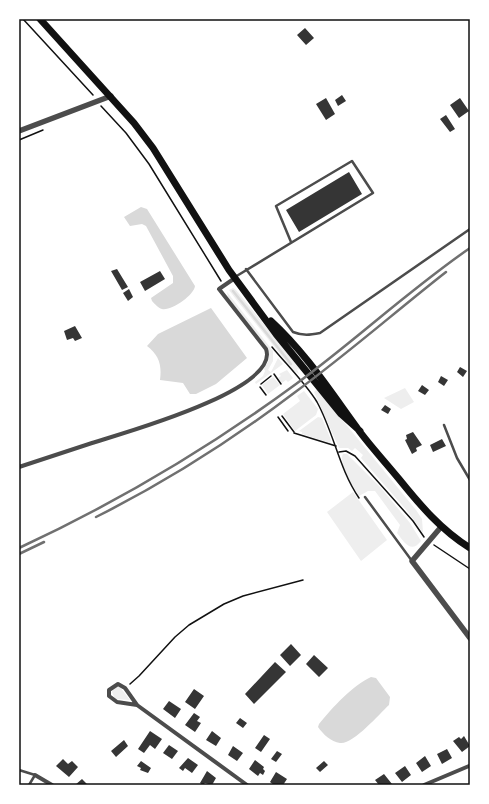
<svg xmlns="http://www.w3.org/2000/svg" width="489" height="804" viewBox="0 0 489 804" font-family="'Space Grotesk',sans-serif">
	<rect width="100%" height="100%" fill="#fff"/>
	<path fill="#eee" d="M233 288 236 290 302 371 297 369 299 374 293 370 235 298 229 290Z
		M227 292 273 351V361L268 370 271 372 278 358 283 364 256 384 255 382 263 376 265 371 264 369 269 360V352L228 297Z
		M287 370 293 378 288 382 286 380 282 383 278 378 281 376 279 374Z
		M273 377 280 385 268 394 262 385Z
		M405 388 414 402 401 409 384 398Z
		M317 389 416 510 422 519 423 533 408 512 361 458 363 455 355 448 352 451 348 448H339L314 392Z
		M304 391 318 409 316 415 295 431 283 414 300 401 297 396Z
		M318 417 322 418 331 440 330 443 302 434V432L299 431Z
		M343 454H347L381 488 410 523 421 541C411 554 404 542 397 533L400 525 375 491H368L359 496C354 488 338 463 343 454Z
		M353 492 387 540 361 561 327 512Z
		M119 686 130 700 115 699 112 692 113 689Z"/>
	<path fill="#d9d9d9" d="M141 207 147 209 195 286C194 295 172 311 162 309 158 308 155 304 152 301L151 298 173 283V276L146 226 142 224 130 226 124 217Z
		M211 308 247 358 216 384 196 394H190L183 383 160 380C162 365 159 355 147 346L158 334Z
		M371 677 376 678 390 697 389 705C379 714 353 745 340 743 331 742 323 734 318 727L319 724C332 708 353 685 371 677Z"/>
	<g fill="none" stroke-linecap="round" stroke-linejoin="round">
		<path stroke="#d9d9d9" stroke-width="2.5" d="M233 291 291 364"/>
	</g>
	<path fill="#353535" d="M305 28 314 38 306 45 297 35Z
		M342 95 346 101 338 106 335 100Z
		M326 98 335 114 326 120 316 104Z
		M460 98 469 111 459 118 450 105Z
		M446 115 455 129 450 132 440 119Z
		M349 172 362 194 299 232 286 210Z
		M117 269 128 287 122 290 111 271Z
		M160 271 165 279 145 291 140 282Z
		M129 289 133 297 128 301 123 293Z
		M75 326 82 338 75 341 73 338 67 340 64 331Z
		M460 367 467 371 463 377 457 372Z
		M441 376 448 380 444 386 438 382Z
		M422 385 429 390 425 395 418 391Z
		M385 405 391 409 388 414 381 410Z
		M413 432 422 445 416 448 417 451 412 454 405 440 407 439 406 435Z
		M442 439 446 446 433 452 430 445Z
		M291 644 301 655 290 666 280 655Z
		M314 655 328 668 319 677 306 664Z
		M275 662 286 672 254 704 245 694Z
		M194 689 204 696 195 709 185 702Z
		M169 701 181 709 175 718 163 709Z
		M194 713 200 717 197 721 201 723 195 732 185 725Z
		M240 718 247 723 243 728 236 723Z
		M150 731 162 739 155 749 150 745 144 753 138 749Z
		M212 731 221 738 216 746 206 740Z
		M264 735 270 739 261 752 255 748Z
		M464 736 470 746 462 752 453 741 459 737 461 739Z
		M124 740 128 746 116 757 111 751Z
		M169 745 178 751 172 759 163 753Z
		M233 746 243 753 237 761 228 755Z
		M447 749 452 758 442 764 437 754Z
		M277 751 282 754 276 762 271 759Z
		M425 756 431 766 422 772 416 763Z
		M188 758 198 765 192 773 185 768 183 771 179 768Z
		M63 759 68 764 72 761 78 767 69 777 56 766Z
		M255 760 264 767 263 769 265 771 263 775 260 773 258 776 249 769Z
		M141 761 151 768 148 773 140 770 141 768 137 766Z
		M324 761 328 765 320 772 316 768Z
		M405 766 411 775 402 782 395 773Z
		M207 771 216 778 212 785 205 783 203 785 200 783Z
		M276 772 287 779 283 785H274L270 782Z
		M384 774 392 784 390 785H379L375 780Z
		M82 779 88 785H75Z"/>
	<g fill="none" stroke-linecap="round" stroke-linejoin="round">
		<path stroke="#111" stroke-width="1.5" d="M23 19 93 95
			M101 106 126 133 149 164 221 281
			M19 140 43 130
			M272 347C286 364 306 384 317 402 334 433 339 469 359 498
			M274 374 281 384
			M261 384 271 376
			M260 387 266 395
			M282 416 294 432
			M278 417 288 431
			M294 433 336 446
			M339 452 346 451 355 456 413 521 424 537
			M434 545 470 569
			M130 684 139 676 175 637 189 625 224 604 243 596 303 580"/>
		<path stroke="#4c4c4c" stroke-width="2.5" d="M246 269 293 332C303 336 310 335 320 333L470 229
			M235 277 373 193 352 161 276 206 291 242
			M444 425 457 458 470 480
			M365 497 412 561
			M19 770 35 775 29 785"/>
		<path stroke="#4c4c4c" stroke-width="4" d="M19 467C43 459 67 451 92 443 120 434 281 390 266 349L219 289 235 278
			M137 705 117 702 109 696V690L118 684 125 688 137 705 247 785
			M35 775 52 785
			M424 785 469 766"/>
		<path stroke="#4c4c4c" stroke-width="5.5" d="M19 131 111 96
			M441 527 412 561 470 638"/>
		<path stroke="#111" stroke-width="7" d="M40 19 134 123 153 148 229 270 276 334 341 414 360 431
			M271 321C306 353 332 394 360 432 372 448 386 463 399 479 420 505 441 530 470 548"/>
		<path stroke="#707070" stroke-width="2.5" d="M96 517C166 482 232 440 294 393 346 355 395 312 446 272
			M19 548C118 502 209 448 296 384 356 340 409 290 470 248
			M19 554 44 542"/>
	</g>
	<rect width="489" height="804" fill="none" stroke="#ffffff" stroke-width="40"/>
	<rect x="20" y="20" width="449" height="764" fill="none" stroke="#111" stroke-width="1.5"/>
</svg>
